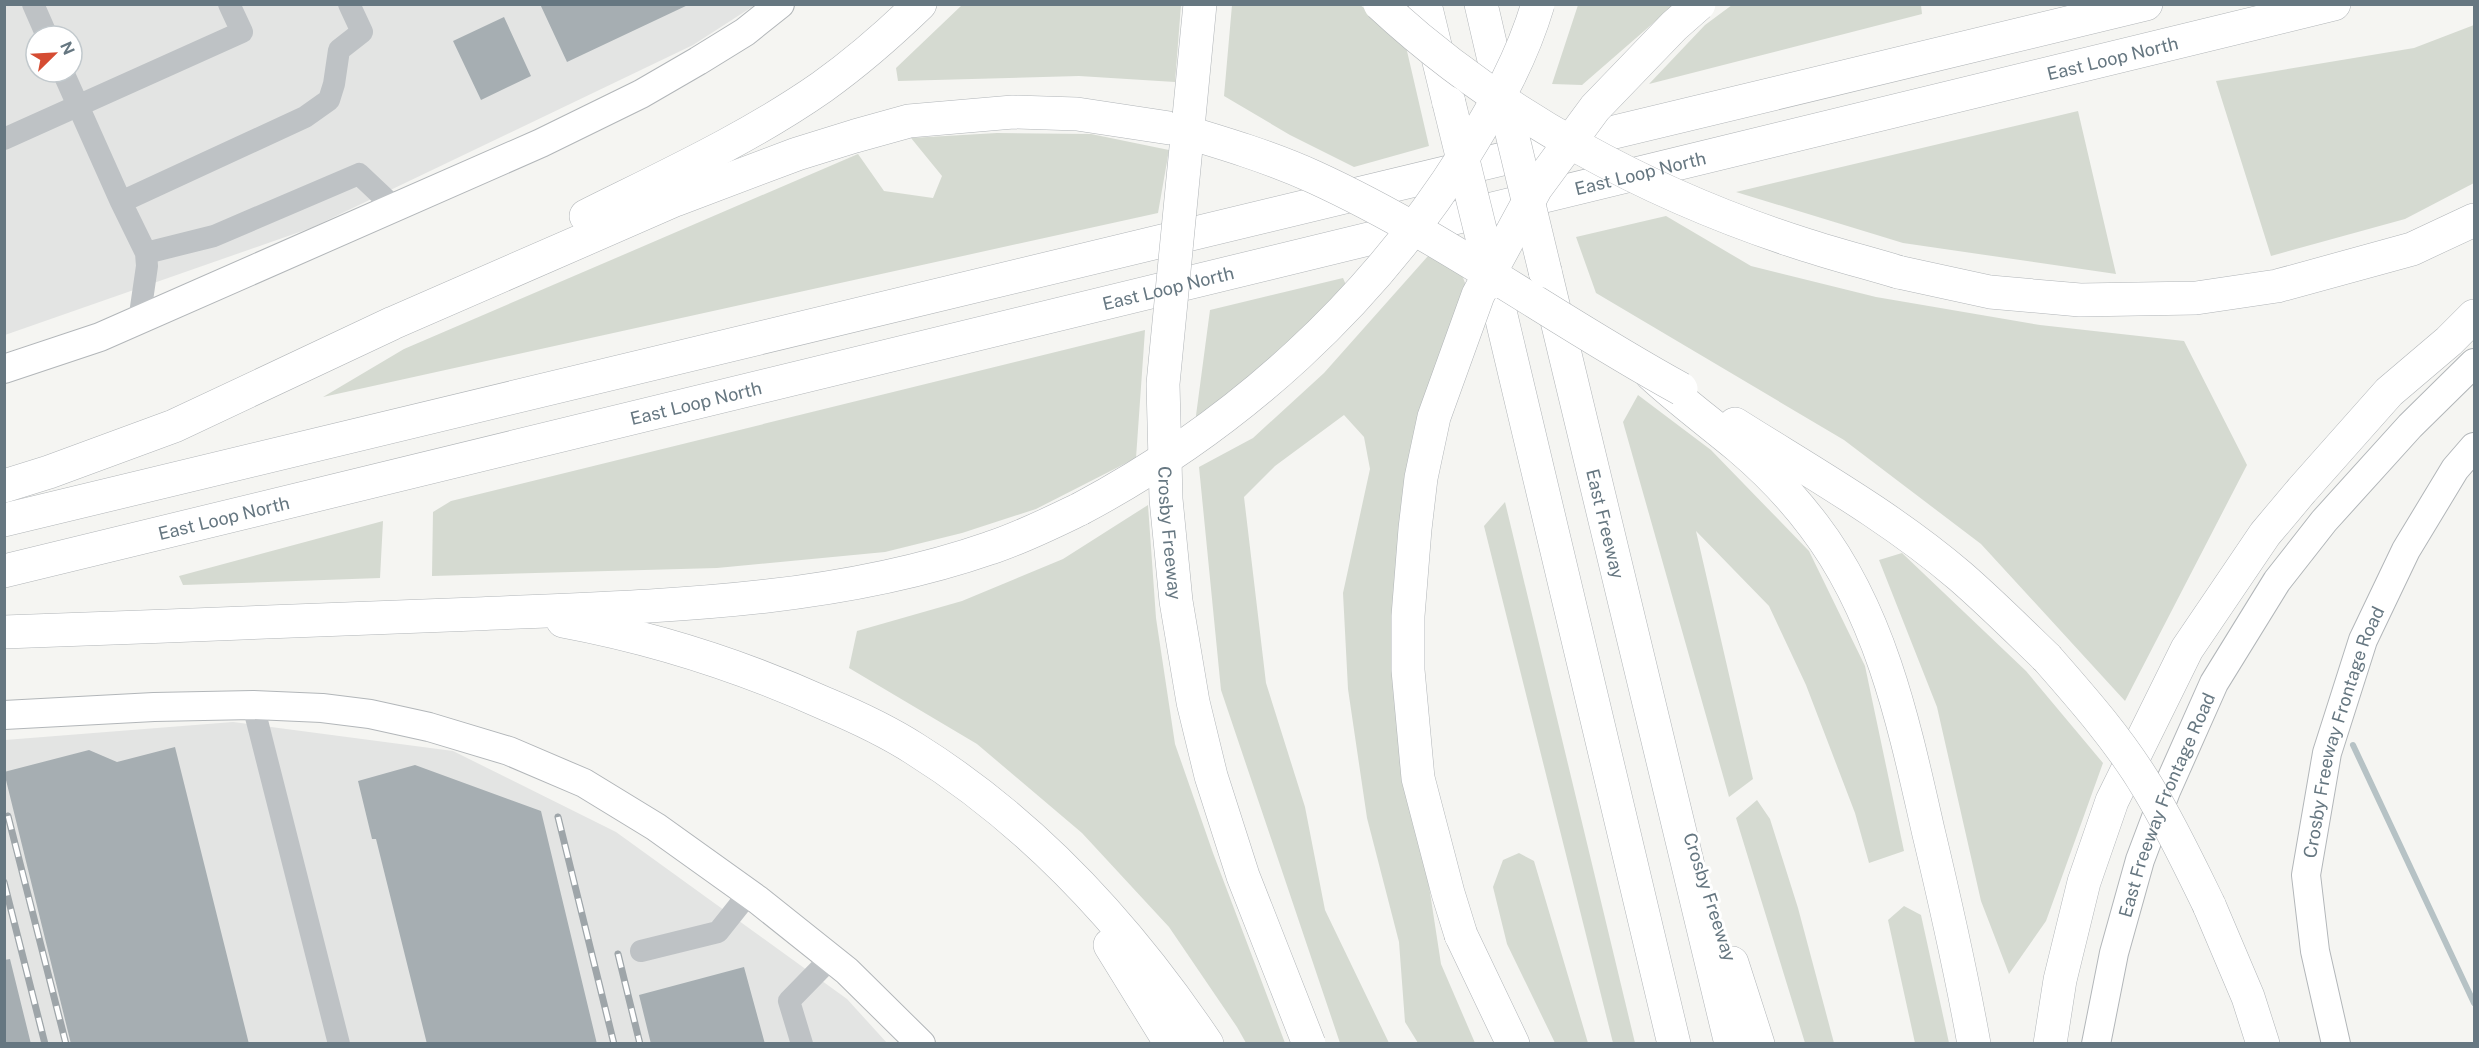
<svg xmlns="http://www.w3.org/2000/svg" width="2479" height="1048" viewBox="0 0 2479 1048" font-family="'Public Sans',sans-serif">
	<rect width="100%" height="100%" fill="#f5f5f2"/>
	<path fill="#e3e4e3" fill-rule="evenodd" d="M4 5H755L693 45 311 228 5 335ZM36 36H72V72H36Z
		M233 722 453 751 616 832 847 999 887 1043 5 1044V740Z"/>
	<path fill="#d5dad1" d="M962 5H1181L1175 82 1079 76 898 81 896 68Z
		M1232 5H1360L1404 38 1429 146 1354 167 1290 135 1224 96Z
		M1578 5H1674L1582 85 1552 84Z
		M1732 5H1921L1922 14 1649 84 1705 25Z
		M2474 25V183L2405 219 2271 256 2216 81 2414 48Z
		M2078 111 2116 274 1903 243 1736 192Z
		M997 133 1091 134 1169 150 1158 213 323 397 404 349 858 154 884 191 933 198 942 176 911 138Z
		M1666 216 1751 266 1876 297 2040 325 2184 341 2247 465 2125 701 1981 544 1844 440 1596 293 1576 237Z
		M1428 256 1462 275 1468 291 1400 566 1395 706 1427 873 1441 964 1475 1043H1418L1405 1022 1399 942 1367 818 1348 689 1343 593 1370 469 1364 437 1344 415 1275 466 1244 497 1266 683 1305 807 1325 910 1389 1043H1340L1221 690 1199 467 1253 438 1324 373Z
		M1343 278 1346 285 1257 379 1195 423 1210 310Z
		M1145 330 1136 458 1036 509 962 533 885 552 717 568 432 576 433 512 451 501Z
		M1638 395 1711 450 1809 551 1865 666 1904 851 1869 863 1855 813 1806 685 1769 606 1696 531 1753 779 1729 797 1623 422Z
		M1505 502 1635 1043H1613L1484 526Z
		M1148 505 1156 618 1175 744 1213 853 1285 1043H1246L1237 1027 1169 927 1082 833 977 744 849 668 857 631 962 601 1063 559Z
		M383 521 380 578 183 585 179 576Z
		M1902 553 2026 671 2103 763 2046 921 2009 974 1981 901 1937 707 1879 560Z
		M1757 800 1770 819 1798 908 1834 1043H1805L1736 818Z
		M1519 853 1534 861 1588 1043H1555L1507 944 1493 887 1503 860Z
		M1904 906 1921 915 1949 1043H1915L1888 920Z"/>
	<g fill="none" stroke-linecap="round" stroke-linejoin="round">
		<path stroke="#b6c2c5" stroke-width="6" d="M2353 745 2474 1003"/>
	</g>
	<path fill="#a6aeb2" d="M540 4H690L567 62Z
		M504 17 531 76 481 100 453 41Z
		M175 747 249 1044H71L4 772 89 750 117 762Z
		M415 765 541 811 597 1044H427L376 839H372L358 781Z
		M10 959 31 1044H4V960Z
		M744 967 765 1044H651L639 995Z"/>
	<g fill="none" stroke-linecap="round" stroke-linejoin="round">
		<defs>
			<g id="major">
				<path d="M4 369 100 337 541 143 641 94 698 61 745 32 780 4"/>
				<path d="M4 715 154 707 253 705 322 708 370 714 429 727 509 751 584 783 656 827 758 900 847 971 921 1044"/>
				<path id="s1" d="M2096 1044 2114 953 2140 860 2166 791 2214 683 2277 581 2324 521 2410 426 2474 363"/>
				<path id="s2" d="M2336 1044 2315 951 2306 875 2327 753 2363 640 2406 550 2455 469 2474 447"/>
			</g>
			<g id="highway">
				<path d="M1425 4 1449 103"/>
				<path d="M1481 4 1500 86"/>
				<path d="M586 216C666 176 749 138 822 87 857 62 889 34 920 4"/>
				<path id="s3" d="M1545 271 1731 1044"/>
				<path d="M1898 272 1990 292 2080 300 2196 298 2277 286 2412 249 2474 220"/>
				<path d="M1494 286 1674 1044"/>
				<path d="M1651 374C1679 400 1709 422 1739 447 1765 469 1793 498 1814 526 1881 614 1904 724 1928 830 1945 901 1961 972 1974 1044"/>
				<path d="M1735 424C1811 472 1891 517 1960 576 1990 602 2018 630 2047 658"/>
				<path d="M4 486 49 472 174 426 393 323 675 200 797 154 855 136 909 121 1013 112 1077 114 1176 129"/>
				<path d="M4 520 2146 4"/>
				<path id="s4" d="M4 571 2334 4"/>
				<path d="M563 621C654 638 742 666 826 704 857 717 887 731 915 749 1033 823 1130 929 1207 1044"/>
				<path d="M4 632C161 626 318 621 475 614 647 606 826 605 990 548 1021 538 1051 523 1080 509"/>
				<path d="M2209 905 2248 997 2263 1044"/>
				<path d="M1461 935 1513 1044"/>
				<path d="M1110 945 1171 1044"/>
				<path d="M1732 963 1758 1044"/>
				<path d="M2050 1044 2060 980 2084 882 2112 801 2187 649 2265 534 2302 490 2389 392 2449 341 2474 316"/>
			</g>
		</defs>
		<use href="#major" stroke="#b2b6b9" stroke-width="30"/>
		<use href="#highway" stroke="#b1b5b8" stroke-width="34"/>
		<path stroke="#bec2c5" stroke-width="22" d="M33 4 47 36
			M63 72 121 202
			M4 139 242 32 229 4
			M146 253 214 236 359 174 395 208
			M139 321 147 266 146 253 121 202 305 117 329 100 334 84 339 50 362 32 349 4
			M253 705 339 1044
			M641 951 718 932 749 893
			M802 1044 789 1001 831 958"/>
		<use href="#major" stroke="#fff" stroke-width="28"/>
		<use href="#highway" stroke="#fff" stroke-width="33"/>
		<defs>
			<path id="rail" d="M8 816 66 1044
				M558 817 614 1044
				M4 882 45 1044
				M618 954 640 1044"/>
		</defs>
		<use href="#rail" stroke="#9ea5a9" stroke-width="7"/>
		<use href="#rail" stroke="#fff" stroke-width="4.5" stroke-dasharray="14" stroke-linecap="butt"/>
		<defs>
			<g id="highway-bridge">
				<path id="s5" d="M1200 4 1163 384 1166 499 1176 601 1193 702 1211 776 1243 876 1309 1044"/>
				<path d="M1380 4C1499 115 1652 196 1806 245 1837 255 1868 263 1898 272"/>
				<path d="M1502 92 1545 271"/>
				<path d="M1449 103 1493 282"/>
				<path d="M1176 129C1223 143 1270 157 1314 177 1443 236 1558 322 1681 389"/>
				<path d="M1080 509C1238 425 1372 303 1467 151 1496 104 1522 58 1538 4"/>
				<path d="M2047 658C2083 699 2120 741 2148 788 2171 826 2190 866 2209 905"/>
				<path d="M1461 935 1448 893 1418 778 1408 670V616L1415 529 1421 478 1434 417 1478 295 1536 188 1595 108 1674 26 1699 4"/>
			</g>
		</defs>
		<use href="#highway-bridge" stroke="#b1b5b8" stroke-width="34" stroke-linecap="butt"/>
		<use href="#highway-bridge" stroke="#fff" stroke-width="33"/>
	</g>
	<g text-anchor="middle" dominant-baseline="central" stroke-width="6" stroke-linejoin="round" paint-order="stroke">
		<g font-size="18" fill="#667781" stroke="#fff">
			<text stroke="none"><textPath href="#s4" startOffset="2170">East Loop North</textPath></text>
			<text stroke="none"><textPath href="#s4" startOffset="1684">East Loop North</textPath></text>
			<text stroke="none"><textPath href="#s4" startOffset="1198">East Loop North</textPath></text>
			<text stroke="none"><textPath href="#s4" startOffset="712">East Loop North</textPath></text>
			<text stroke="none"><textPath href="#s4" startOffset="226">East Loop North</textPath></text>
			<text stroke="none"><textPath href="#s3" startOffset="260">East Freeway</textPath></text>
			<text stroke="none"><textPath href="#s5" startOffset="531">Crosby Freeway</textPath></text>
			<text stroke="none"><textPath href="#s2" startOffset="320">Crosby Freeway Frontage Road</textPath></text>
			<text stroke="none"><textPath href="#s1" startOffset="250">East Freeway Frontage Road</textPath></text>
			<text transform="translate(1710 897) rotate(72)">Crosby Freeway</text>
		</g>
	</g>
	<rect width="2479" height="1048" fill="none" stroke="#667781" stroke-width="12"/>
	<g transform="translate(54 54) rotate(66)"><circle r="28" fill="#ffffff" stroke="#c2c9cd" stroke-width="1.5"/>
	<path d="M0-4.5L10 22L0 15L-10 22Z" fill="#d54c32"/>
	<text y="-9" font-size="16" font-weight="bold" text-anchor="middle" fill="#667781">N</text>
	</g>
</svg>
